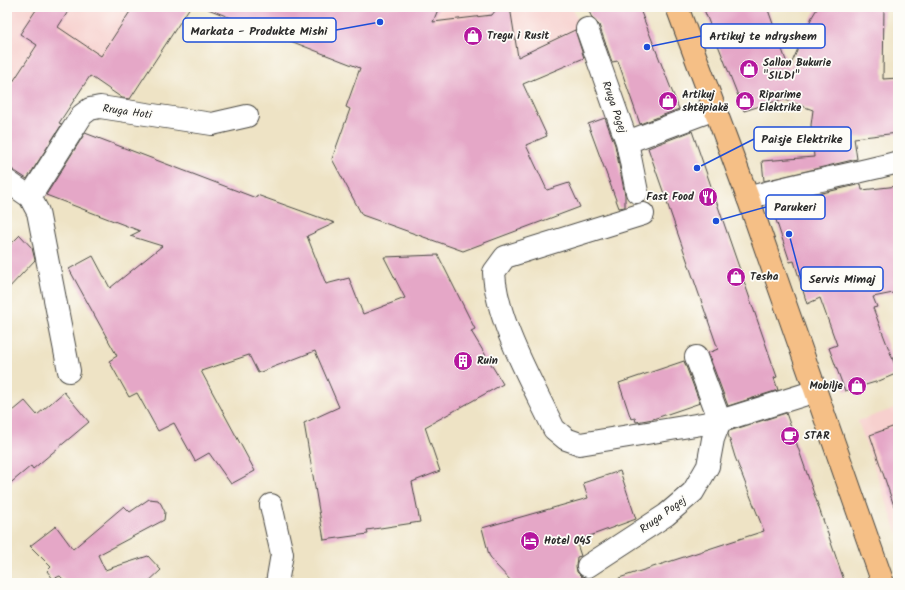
<svg xmlns="http://www.w3.org/2000/svg" width="905" height="590" viewBox="0 0 905 590" font-family="Kalam,sans-serif">
	<rect width="100%" height="100%" fill="#fdfcf7"/>
	<filter id="ink" filterUnits="userSpaceOnUse"><feTurbulence type="fractalNoise" baseFrequency=".025" numOctaves="2"/><feDisplacementMap in="SourceGraphic" scale="8" xChannelSelector="R" yChannelSelector="G"/><feConvolveMatrix kernelMatrix="1 2 1 2 8 2 1 2 1" color-interpolation-filters="sRGB"/></filter>
	<filter id="wash" filterUnits="userSpaceOnUse"><feTurbulence type="fractalNoise" baseFrequency=".012" numOctaves="4" result="noise"/><feDisplacementMap in="SourceGraphic" scale="16" xChannelSelector="R" yChannelSelector="G"/><feGaussianBlur stdDeviation="0.9" result="paint"/><feColorMatrix in="noise" values="0 0 0 0 0 0 0 0 0 0 0 0 0 0 0 0 0 1.4 0 .05"/><feComposite in="paint" operator="in"/></filter>
	<g filter="url(#wash)">
		<rect width="100%" height="100%" fill="#eee3c5"/>
		<path fill="#f7d0ce" d="M7 7H129L171 35 128 102 90 76 24 177 7 166Z
			M307 7H572L581 27 539 47 526 64 517 54Z
			M898 407V535L858 421Z"/>
		<g id="blocks">
			<path fill="#e5a7c7" d="M38 7H71L58 27 101 56 133 7H190L130 99 122 98 90 76 59 123 62 124 27 179 7 166V91L37 45 20 34Z
				M209 7H439L433 22 492 15 498 7H510L518 57 575 30 584 58 523 84 547 136 526 145 547 190 569 183 580 207 463 251 362 215 332 159 350 109 346 107 360 68 208 9Z
				M587 7H639L679 109 640 124 618 61 612 62 599 25 592 18Z
				M703 7H767L789 69 812 17 818 7H884L883 79 898 78V133L854 138 857 159 764 181 762 161 814 157 811 125 813 110 783 99 744 111Z
				M605 118 615 145 625 195V207L619 208 588 124Z
				M692 131 777 377 774 378 778 390 728 406 708 353 718 349 648 148Z
				M85 133 256 198 257 195 335 223 307 236 326 284 349 278 363 314 405 298 384 257 438 255 475 329 471 331 503 384 425 427 440 471 412 482 420 522 367 530 368 534 324 540 304 423 339 407 315 351 258 373 249 355 201 371 255 471 231 484 209 453 195 461 174 423 158 431 137 393 129 397 109 361 117 356 69 269 93 256 110 288 162 246 130 236 140 231 46 195Z
				M861 184 862 190 898 186V292L873 297 877 307 873 308 898 373 879 381 845 391 829 348 837 345 820 298 807 304 794 261 790 262 771 205Z
				M20 235 32 248 35 260 7 290V248Z
				M684 361 700 403 653 419 636 422 635 418 631 419 619 383Z
				M64 392 89 422 33 469 31 466 7 486V416L25 401 37 415Z
				M786 413 845 583H619V578L764 531 735 457 728 434 729 431Z
				M898 425V506H894L870 435Z
				M620 471 636 519 576 541 581 556 577 557 576 566 577 572 582 577 587 578 589 583H513L495 564 489 555 482 528 588 498 583 483Z
				M149 499 158 500 161 504 165 512 164 520 98 555 105 570 148 556 161 570 147 583H67L60 576 53 579 47 571 51 567 30 546 56 526 73 549 124 506 130 512Z"/>
		</g>
	</g>
	<g filter="url(#ink)">
		<use href="#blocks" fill-opacity="0" stroke="#484742" stroke-width="1"/>
		<g fill="none" stroke-linecap="round" stroke-linejoin="round">
			<defs>
				<path id="minor" d="M587 29 627 142 637 192
					M627 142 715 109
					M7 181 30 197 38 212 69 371
					M30 197 82 115 90 109 100 107 212 124 247 116
					M748 198C797 183 848 176 898 162
					M643 214 505 257 494 272C496 321 533 384 554 429L566 439 580 444 720 421 816 391
					M271 505 282 554 277 583
					M588 566 666 515 693 492 708 466 713 439 720 421 696 357"/>
				<path id="major" d="M677 7 748 198 883 583"/>
			</defs>
			<use href="#minor" stroke="#484742" stroke-width="24"/>
			<use href="#major" stroke="#484742" stroke-width="24"/>
			<use href="#minor" stroke="#fff" stroke-width="22"/>
			<use href="#major" stroke="#f5bf86" stroke-width="22"/>
		</g>
	</g>
	<defs>
		<symbol id="shop-disc" viewBox="-11 -11 22 22"><circle r="9.5" fill="#b5179e" stroke="#fdfcf7"/><path d="M-5-2.5h2.3a2.7 3.5 0 0 1 5.4 0H5L5.5 6h-11ZM-1.5-2.5h3a1.5 2.3 0 0 0-3 0Z" fill="#fff"/></symbol>
		<symbol id="restaurant-disc" viewBox="-11 -11 22 22"><circle r="9.5" fill="#b5179e" stroke="#fdfcf7"/><path d="M-5-6h1v4h1v-4h1v4h1v-4h1v5L-1.5 .5V6h-2V.5L-5-1ZM5-6V6H3V1.5H1.5Q1.5-4 5-6Z" fill="#fff"/></symbol>
		<symbol id="building-disc" viewBox="-11 -11 22 22"><circle r="9.5" fill="#b5179e" stroke="#fdfcf7"/><path d="M-4-6H4V6H1V3H-1V6H-4ZM-2.5-4.3h1.7v1.8h-1.7ZM.8-4.3h1.7v1.8H.8ZM-2.5-1h1.7V.8h-1.7ZM.8-1h1.7V.8H.8Z" fill="#fff"/></symbol>
		<symbol id="cafe-disc" viewBox="-11 -11 22 22"><circle r="9.5" fill="#b5179e" stroke="#fdfcf7"/><path d="M-5.5-4.5H6V0H3Q3 3.5 0 3.5H-2.5Q-5.5 3.5-5.5 0ZM3-3.2v2h1.7v-2ZM-6 4.5H4V6H-6Z" fill="#fff"/></symbol>
		<symbol id="hotel-disc" viewBox="-11 -11 22 22"><circle r="9.5" fill="#b5179e" stroke="#fdfcf7"/><path d="M-6-4.5h1.5V1H6V5H4.5V3h-9V5H-6ZM-4 0a1.8 1.8 0 1 1 3.6 0ZM.5 0V-2.5h3Q6-2.5 6 0Z" fill="#fff"/></symbol>
	</defs>
	<g fill-rule="evenodd">
		<use href="#shop-disc" x="462" y="25" width="22" height="22"/>
		<use href="#shop-disc" x="738" y="58" width="22" height="22"/>
		<use href="#shop-disc" x="657" y="90" width="22" height="22"/>
		<use href="#shop-disc" x="734" y="90" width="22" height="22"/>
		<use href="#restaurant-disc" x="697" y="186" width="22" height="22"/>
		<use href="#shop-disc" x="725" y="266" width="22" height="22"/>
		<use href="#building-disc" x="452" y="350" width="22" height="22"/>
		<use href="#shop-disc" x="846" y="375" width="22" height="22"/>
		<use href="#cafe-disc" x="779" y="425" width="22" height="22"/>
		<use href="#hotel-disc" x="519" y="530" width="22" height="22"/>
	</g>
	<g text-anchor="middle" dominant-baseline="central" stroke-width="3.5" stroke-linejoin="round" paint-order="stroke">
		<g font-size="11" font-weight="bold" fill="#2b2b2b" stroke="#fdfcf7" text-anchor="start">
			<text x="487" y="36">Tregu i Rusit</text>
			<text x="763" y="63">Sallon Bukurie<tspan x="763" dy="13">"SILDI"</tspan></text>
			<text x="682" y="95">Artikuj<tspan x="682" dy="13">shtëpiakë</tspan></text>
			<text x="759" y="95">Riparime<tspan x="759" dy="13">Elektrike</tspan></text>
			<text x="694" y="197" text-anchor="end">Fast Food</text>
			<text x="750" y="277">Tesha</text>
			<text x="477" y="361">Ruin</text>
			<text x="843" y="386" text-anchor="end">Mobilje</text>
			<text x="804" y="436">STAR</text>
			<text x="544" y="541">Hotel 045</text>
		</g>
		<g font-size="11" fill="#2b2b2b" stroke="#fdfcf7">
			<text transform="translate(614 107) rotate(71)">Rruga Pogej</text>
			<text transform="translate(127 112) rotate(8)">Rruga Hoti</text>
			<text transform="translate(663 515) rotate(-36)">Rruga Pogej</text>
		</g>
	</g>
	<path fill="none" stroke="#1d4ed8" stroke-width="1.5" d="M380 22L336 30M647 47L701 36M697 168L754 139M716 221L766 207M789 234L801 279"/>
	<g fill="#1d4ed8" stroke="#fdfcf7" stroke-width="1.5">
		<circle cx="380" cy="22" r="4"/>
		<circle cx="647" cy="47" r="4"/>
		<circle cx="697" cy="168" r="4"/>
		<circle cx="716" cy="221" r="4"/>
		<circle cx="789" cy="234" r="4"/>
	</g>
	<g fill="#fdfcf7" stroke="#1d4ed8" stroke-width="1.5">
		<rect x="183" y="18" width="153" height="24" rx="4"/>
		<rect x="701" y="24" width="124" height="24" rx="4"/>
		<rect x="754" y="127" width="97" height="24" rx="4"/>
		<rect x="766" y="195" width="59" height="24" rx="4"/>
		<rect x="801" y="267" width="82" height="24" rx="4"/>
	</g>
	<g font-size="12" text-anchor="middle" font-weight="bold" fill="#2b2b2b">
		<text x="259" y="35">Markata - Produkte Mishi</text>
		<text x="763" y="40">Artikuj te ndryshem</text>
		<text x="802" y="143">Paisje Elektrike</text>
		<text x="795" y="211">Parukeri</text>
		<text x="842" y="283">Servis Mimaj</text>
	</g>
	<rect width="905" height="590" fill="none" stroke="#fdfcf7" stroke-width="24"/>
</svg>
